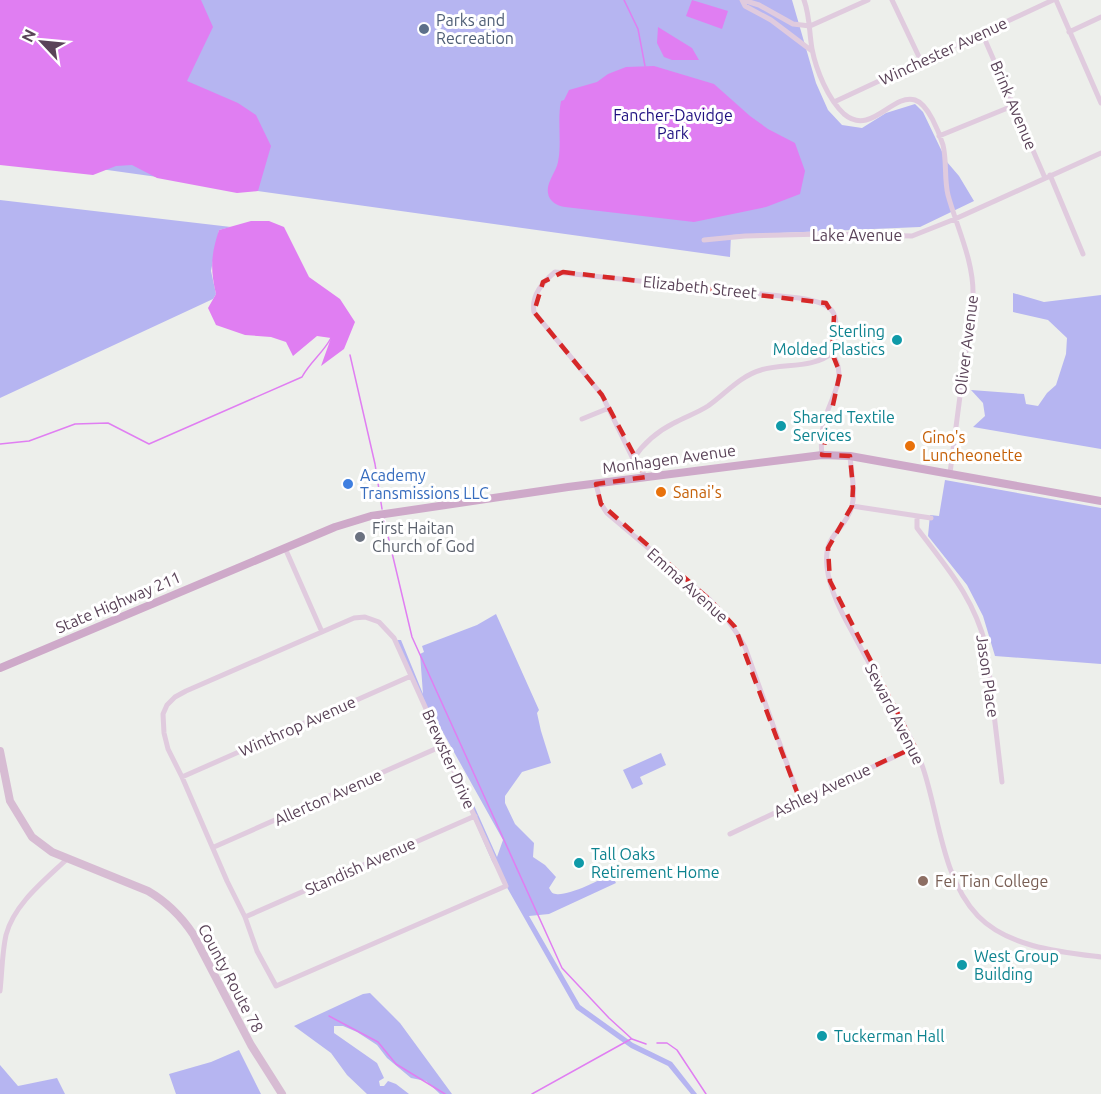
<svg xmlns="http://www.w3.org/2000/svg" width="1101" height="1094" viewBox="0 0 1101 1094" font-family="Ubuntu,sans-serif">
	<rect width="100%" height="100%" fill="#edefeb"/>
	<path fill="#b6b5f1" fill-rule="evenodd" d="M0 0H792L816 83 828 110 842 125 862 128 886 113 915 104 923 112 947 162 959 176 974 201 920 227 731 235 730 257 0 155Z
		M0 200 231 227 219 230 211 271 216 294 213 299 0 398Z
		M1013 293 1044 302 1101 295V449L973 427 985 416 983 403 971 390 1024 394 1026 404 1038 406 1047 393 1056 385 1066 354 1067 338 1048 320 1013 312Z
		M945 480 1101 508V664L995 656 983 616 967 585 928 536 930 515 939 516Z
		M496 614 539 710 537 713 541 731 551 763 522 772 505 796V803L515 824 534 843 533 857 545 865 556 877 549 888C551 891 552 894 556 894 568 896 602 880 611 873L616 883 549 914 529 916 580 1005 633 1043 672 1062 697 1094H691L668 1066 631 1048 576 1009 492 861 396 640H401L423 694 420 654 424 652 422 646 477 625ZM435 718 503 840 497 857Z
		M661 753 666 765 640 777 643 784 632 789 623 770Z
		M370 993 400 1023 452 1094H440L426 1081 411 1078 387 1058 377 1045 357 1032 343 1026H334V1033L377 1063 384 1078 379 1081 380 1086H384L388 1081 396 1084 409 1094H367L347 1075 331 1053 294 1026 363 994Z
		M239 1050 261 1094H176L169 1074 211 1062Z
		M0 1065 18 1086 57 1078 65 1094H0Z"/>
	<path fill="#e07ef2" d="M0 0H201L213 27 187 81 238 103 256 115 271 146 258 191 237 193 157 178 132 165 116 166 93 175 0 165Z
		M692 0 728 11 722 29 686 16Z
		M658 27 692 48 699 60H672L664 57 657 43Z
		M654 66 714 84 750 116 768 129 795 143 805 171 800 194 766 207 694 222 565 207C558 206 549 202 548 193 546 183 556 172 558 162 562 142 557 121 561 101L564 100 569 90 597 82 608 74 626 67Z
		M251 221H269L284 227 309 277 340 299 355 322 344 349 321 366 331 338 317 336 293 356 286 342 271 337 245 335 216 325 208 308 216 294C210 269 211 254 219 230Z"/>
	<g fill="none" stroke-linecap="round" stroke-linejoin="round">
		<path stroke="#e07ef2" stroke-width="1.5" d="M624 0 638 29 645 66
			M350 355 375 464 382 509
			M0 444 29 441 75 424 108 423 149 444 302 377C310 362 323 353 331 338
			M384 519 412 637 562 968 609 1018 632 1039 646 1044
			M329 1016 378 1042 396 1064 445 1094
			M657 1043H667L677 1050 706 1094
			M532 1094 631 1039"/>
		<path stroke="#e0cbde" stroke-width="5" d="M742 0 745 6 771 20 812 51
			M743 0 759 5 793 24 810 26
			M804 0C810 16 809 32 812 49 816 70 828 99 844 114 871 137 892 93 915 100 928 104 939 132 943 145 947 161 944 179 948 195 957 228 974 261 973 296L950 473
			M892 0 921 61
			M1056 0 1101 103
			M810 26 868 0
			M1069 32 1101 17
			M982 33 1045 178
			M834 102 1053 0
			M939 136 1015 105
			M1050 175 1083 254
			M704 240 745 236 824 234 912 236 955 219 1101 153
			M582 419 609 408
			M850 456C851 472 856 491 852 506 845 532 823 533 827 567 830 593 844 617 856 639 877 679 908 726 923 768 939 815 942 879 978 916 1008 947 1060 952 1101 957
			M633 459C643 444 658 431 674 423 685 417 697 413 708 406 725 394 740 376 761 370 783 363 813 369 832 353
			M646 477 633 459 602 395 534 312C531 295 543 282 555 272L799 298C839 304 840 314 832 353 850 380 828 398 823 427 821 436 821 446 822 455
			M596 484 601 504 607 513 710 600C725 614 735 629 745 647L800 800
			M852 506 931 518
			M917 517V528C947 568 973 596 986 646L1002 782
			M285 548 322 632
			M365 617 379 622 394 638 506 886 276 986 257 951 245 917 227 881 182 777 168 749 164 733 163 714 167 705 175 697 186 691 354 618Z
			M182 777 411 676
			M730 834 915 747
			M214 847 442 746
			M245 917 475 816
			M0 991C2 973 2 953 6 935 14 904 45 880 67 859"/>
		<path stroke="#d7bcd3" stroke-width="8" d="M0 751 10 801 32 837 52 852 148 891C167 902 181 916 193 934L251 1045 282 1094"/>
		<path stroke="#cea9c9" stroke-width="8" d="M0 668 335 527 371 516 568 487 822 455 850 456 1101 501"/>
	</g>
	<path fill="none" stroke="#d62828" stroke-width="4.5" stroke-dasharray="12 8" stroke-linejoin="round" d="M563 272 826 303 834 316 832 353 840 373 822 455 850 456 853 488 852 506 828 548 830 581 915 747 800 800 735 627 710 600 601 504 596 484 646 477 602 395 534 312 543 282Z"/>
	<circle fill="#5c6f8a" stroke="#fff" stroke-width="2" cx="424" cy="29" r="6"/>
	<g fill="#0f9aa8" stroke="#fff" stroke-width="2">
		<circle cx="897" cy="340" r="6"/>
		<circle cx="781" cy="426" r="6"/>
		<circle cx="579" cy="863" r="6"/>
		<circle cx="962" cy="965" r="6"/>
		<circle cx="822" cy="1036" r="6"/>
	</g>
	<g fill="#e8710a" stroke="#fff" stroke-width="2">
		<circle cx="910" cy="446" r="6"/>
		<circle cx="661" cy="492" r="6"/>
	</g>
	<circle fill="#3f7fe0" stroke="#fff" stroke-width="2" cx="348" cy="484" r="6"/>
	<circle fill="#6b7280" stroke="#fff" stroke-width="2" cx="360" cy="537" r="6"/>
	<circle fill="#8d6e63" stroke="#fff" stroke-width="2" cx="923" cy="881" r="6"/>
	<g text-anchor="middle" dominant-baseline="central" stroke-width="6" stroke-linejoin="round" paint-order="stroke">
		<g font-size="16" fill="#4e5e75" stroke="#fff" text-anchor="start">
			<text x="436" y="20">Parks and<tspan x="436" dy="18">Recreation</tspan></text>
		</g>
		<g font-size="16" fill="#5a4358" stroke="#fff">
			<text transform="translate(943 51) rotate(-25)">Winchester Avenue</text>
			<text transform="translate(1014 105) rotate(67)">Brink Avenue</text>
			<text x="857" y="235">Lake Avenue</text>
			<text transform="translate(700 287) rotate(6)">Elizabeth Street</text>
			<text transform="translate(966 345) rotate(-83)">Oliver Avenue</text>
			<text transform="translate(669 459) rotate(-8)">Monhagen Avenue</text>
			<text transform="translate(688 585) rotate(42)">Emma Avenue</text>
			<text transform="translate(118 602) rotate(-23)">State Highway 211</text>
			<text transform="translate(988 676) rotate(82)">Jason Place</text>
			<text transform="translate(895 714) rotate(63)">Seward Avenue</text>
			<text transform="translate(297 726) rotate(-24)">Winthrop Avenue</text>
			<text transform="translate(449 759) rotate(66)">Brewster Drive</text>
			<text transform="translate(822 790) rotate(-25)">Ashley Avenue</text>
			<text transform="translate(328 797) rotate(-24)">Allerton Avenue</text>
			<text transform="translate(360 866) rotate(-24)">Standish Avenue</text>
			<text transform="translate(231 978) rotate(62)">County Route 78</text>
		</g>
		<g font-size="16" fill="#1f1080" stroke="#fff">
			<text x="673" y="115">Fancher-Davidge<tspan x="673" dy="18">Park</tspan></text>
		</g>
		<g font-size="16" fill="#0d838f" stroke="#fff" text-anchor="start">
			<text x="885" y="331" text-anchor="end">Sterling<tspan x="885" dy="18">Molded Plastics</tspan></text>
			<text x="793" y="417">Shared Textile<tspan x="793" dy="18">Services</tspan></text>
			<text x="591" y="854">Tall Oaks<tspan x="591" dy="18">Retirement Home</tspan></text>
			<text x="974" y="956">West Group<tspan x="974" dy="18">Building</tspan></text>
			<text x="834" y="1036">Tuckerman Hall</text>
		</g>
		<g font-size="16" fill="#c56008" stroke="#fff" text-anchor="start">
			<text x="922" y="437">Gino's<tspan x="922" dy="18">Luncheonette</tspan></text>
			<text x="673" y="492">Sanai's</text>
		</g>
		<g font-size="16" fill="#366cbe" stroke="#fff" text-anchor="start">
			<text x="360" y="475">Academy<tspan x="360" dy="18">Transmissions LLC</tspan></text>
		</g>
		<g font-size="16" fill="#5b616d" stroke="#fff" text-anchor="start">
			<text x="372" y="528">First Haitan<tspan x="372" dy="18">Church of God</tspan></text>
		</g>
		<g font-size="16" fill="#785e54" stroke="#fff" text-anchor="start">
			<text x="935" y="881">Fei Tian College</text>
		</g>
	</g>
	<g transform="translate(42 42) rotate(296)" stroke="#ffffff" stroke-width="4.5" paint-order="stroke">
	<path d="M0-4.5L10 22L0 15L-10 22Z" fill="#5a4358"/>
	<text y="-9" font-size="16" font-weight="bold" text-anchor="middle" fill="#5a4358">N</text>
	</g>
</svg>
